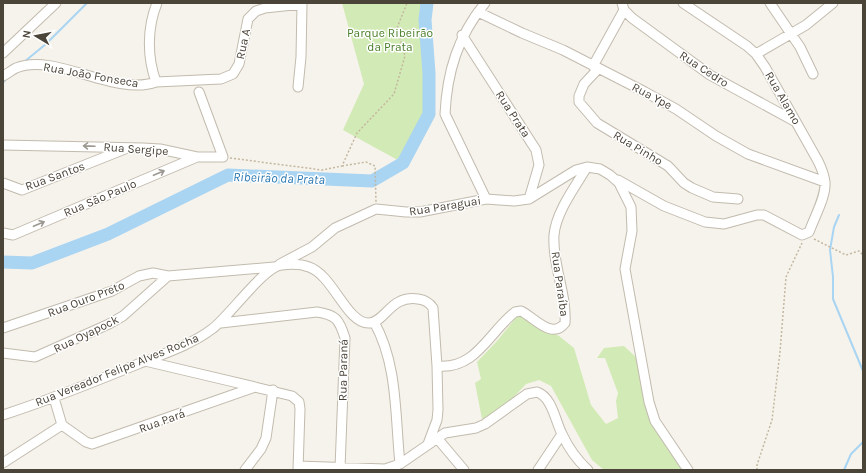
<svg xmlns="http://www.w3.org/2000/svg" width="866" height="473" viewBox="0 0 866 473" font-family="Karla,sans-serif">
	<rect width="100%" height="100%" fill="#f6f3ec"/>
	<path fill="#d2eab5" d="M342 3H427L425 20 429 73V114L403 163 343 130 364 84Z
		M518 315H524L545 329 559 336 574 348 591 405 606 424 618 418 616 401 618 393 605 358H597L604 348 624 346 638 359 649 407 685 470H604L592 460 551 386 539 380 526 384 512 399 492 416 482 419 475 383 481 379 477 362 497 341Z"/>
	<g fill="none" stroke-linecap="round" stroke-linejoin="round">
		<path stroke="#a9d4f2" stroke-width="2" d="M24 62 46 44 87 3
			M3 83 6 79
			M839 215 834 227 830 250 833 277V299L863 371
			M844 470 851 454 863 442"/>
		<path stroke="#a9d4f2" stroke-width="13" d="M3 262 32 263 108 234 228 175 372 181 403 163 429 114V73L425 20 427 3"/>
		<defs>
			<path id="minor" d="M157 3C147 28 147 57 156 82L221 79 233 74 239 64 248 19 256 11 265 8 302 4 301 57 298 87
				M485 3C458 36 447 72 445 114L486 199
				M622 3 624 10 632 18 710 75 796 122
				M770 3 800 47 813 74
				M478 12 522 33 563 50 645 92 676 109 716 136 748 154 825 182
				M462 35 536 150 539 165 529 199
				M3 53 56 3
				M756 54 806 25 833 3
				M593 66 624 10
				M598 69 584 84 579 96V102L597 123 668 166 684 183 692 188 713 197 738 199
				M3 76C7 74 12 70 16 68 55 52 115 97 156 82
				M3 145 143 148 160 149 197 157H223L199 92
				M618 180 664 206 705 222 724 224 757 215H764L802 235 809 232 811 227C816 214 826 196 825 182 824 175 821 167 818 161L765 67 756 54 747 46 683 3
				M3 183 22 190 125 149
				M3 233 13 235 197 157
				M280 264 312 247 335 228 376 209 406 212H420L486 199 514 201 529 199 576 170 587 167 600 169 610 175 619 183 631 207 632 231 625 269 649 402 655 421 688 470
				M374 322C398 364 395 417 400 464
				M221 323 317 312C336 315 339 319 345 338L340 468
				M3 328 112 291 139 276 153 273 168 276
				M3 353 35 357 109 324 123 316 168 276 274 267
				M145 361 255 387
				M437 366C476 370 489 332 515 312L521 311C535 318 552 340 565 323 567 294 552 264 554 235 556 212 575 187 587 167
				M54 398 62 425 86 442 92 444 255 387 292 396 299 402 300 409 298 470
				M3 415C49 400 94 382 138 364 163 354 191 345 212 329 228 318 265 265 282 265 290 264 301 264 309 267 333 275 347 324 369 323 386 322 390 295 418 299 425 300 429 302 433 308L437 366 438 410 437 420 428 444
				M437 438 464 470
				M3 463 62 425
				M298 466 385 469 400 464 445 433 476 428 485 424 527 394 537 392C552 397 555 420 562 434 568 447 577 460 588 470
				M245 470 261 449 266 438 273 390
				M538 470 562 434"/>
		</defs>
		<use href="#minor" stroke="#c2bbae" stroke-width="11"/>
		<path stroke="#c4b79f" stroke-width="1.5" stroke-dasharray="2 2" stroke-linecap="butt" d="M230 158 322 170 342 166 357 133 394 94 405 56 397 28 407 3
			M342 166 366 162 375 166 376 202
			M814 239 846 255 859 251 863 255
			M757 470V465L772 420 780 352 786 277 802 243"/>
		<use href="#minor" stroke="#fff" stroke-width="9"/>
	</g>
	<defs><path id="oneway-shaft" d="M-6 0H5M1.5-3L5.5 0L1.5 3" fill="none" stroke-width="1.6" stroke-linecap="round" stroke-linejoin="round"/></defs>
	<g stroke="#9c9892">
		<use href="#oneway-shaft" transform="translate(89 146) rotate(-178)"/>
		<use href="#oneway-shaft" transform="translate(159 173) rotate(-23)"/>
		<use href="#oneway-shaft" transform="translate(39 224) rotate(-23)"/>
	</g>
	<g text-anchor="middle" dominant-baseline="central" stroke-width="3" stroke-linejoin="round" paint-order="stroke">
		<g font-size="12" fill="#4a7f2a" stroke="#fff">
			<text x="390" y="33">Parque Ribeirão<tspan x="390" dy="14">da Prata</tspan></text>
		</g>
		<g font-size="12" fill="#4b4439" stroke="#fff">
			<text transform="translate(243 44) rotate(-78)">Rua A</text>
			<text transform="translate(704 69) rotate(33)">Rua Cedro</text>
			<text transform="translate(91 75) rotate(10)">Rua João Fonseca</text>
			<text transform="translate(652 96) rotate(28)">Rua Ype</text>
			<text transform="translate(783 98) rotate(60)">Rua Alamo</text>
			<text transform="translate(513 114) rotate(57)">Rua Prata</text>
			<text transform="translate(638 148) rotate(31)">Rua Pinho</text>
			<text transform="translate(136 149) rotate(4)">Rua Sergipe</text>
			<text transform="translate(55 176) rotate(-20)">Rua Santos</text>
			<text transform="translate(100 198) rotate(-23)">Rua São Paulo</text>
			<text transform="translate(445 206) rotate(-9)">Rua Paraguai</text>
			<text transform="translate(560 284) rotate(82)">Rua Paraíba</text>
			<text transform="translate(86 299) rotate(-21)">Rua Ouro Preto</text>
			<text transform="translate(86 334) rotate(-26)">Rua Oyapock</text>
			<text transform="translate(117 370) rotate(-22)">Rua Vereador Felipe Alves Rocha</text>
			<text transform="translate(343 370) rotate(-89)">Rua Paraná</text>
			<text transform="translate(162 421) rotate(-20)">Rua Pará</text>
		</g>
		<g font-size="13" font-style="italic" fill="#2e7ab2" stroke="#fff">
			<text transform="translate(279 178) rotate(2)">Ribeirão da Prata</text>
		</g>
	</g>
	<rect width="866" height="473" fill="none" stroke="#4b4439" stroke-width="8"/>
	<g transform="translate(36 36) rotate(280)" stroke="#ffffff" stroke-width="3" paint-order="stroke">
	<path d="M0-3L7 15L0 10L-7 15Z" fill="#4b4439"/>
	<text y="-6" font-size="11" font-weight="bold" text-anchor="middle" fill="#4b4439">N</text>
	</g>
</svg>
